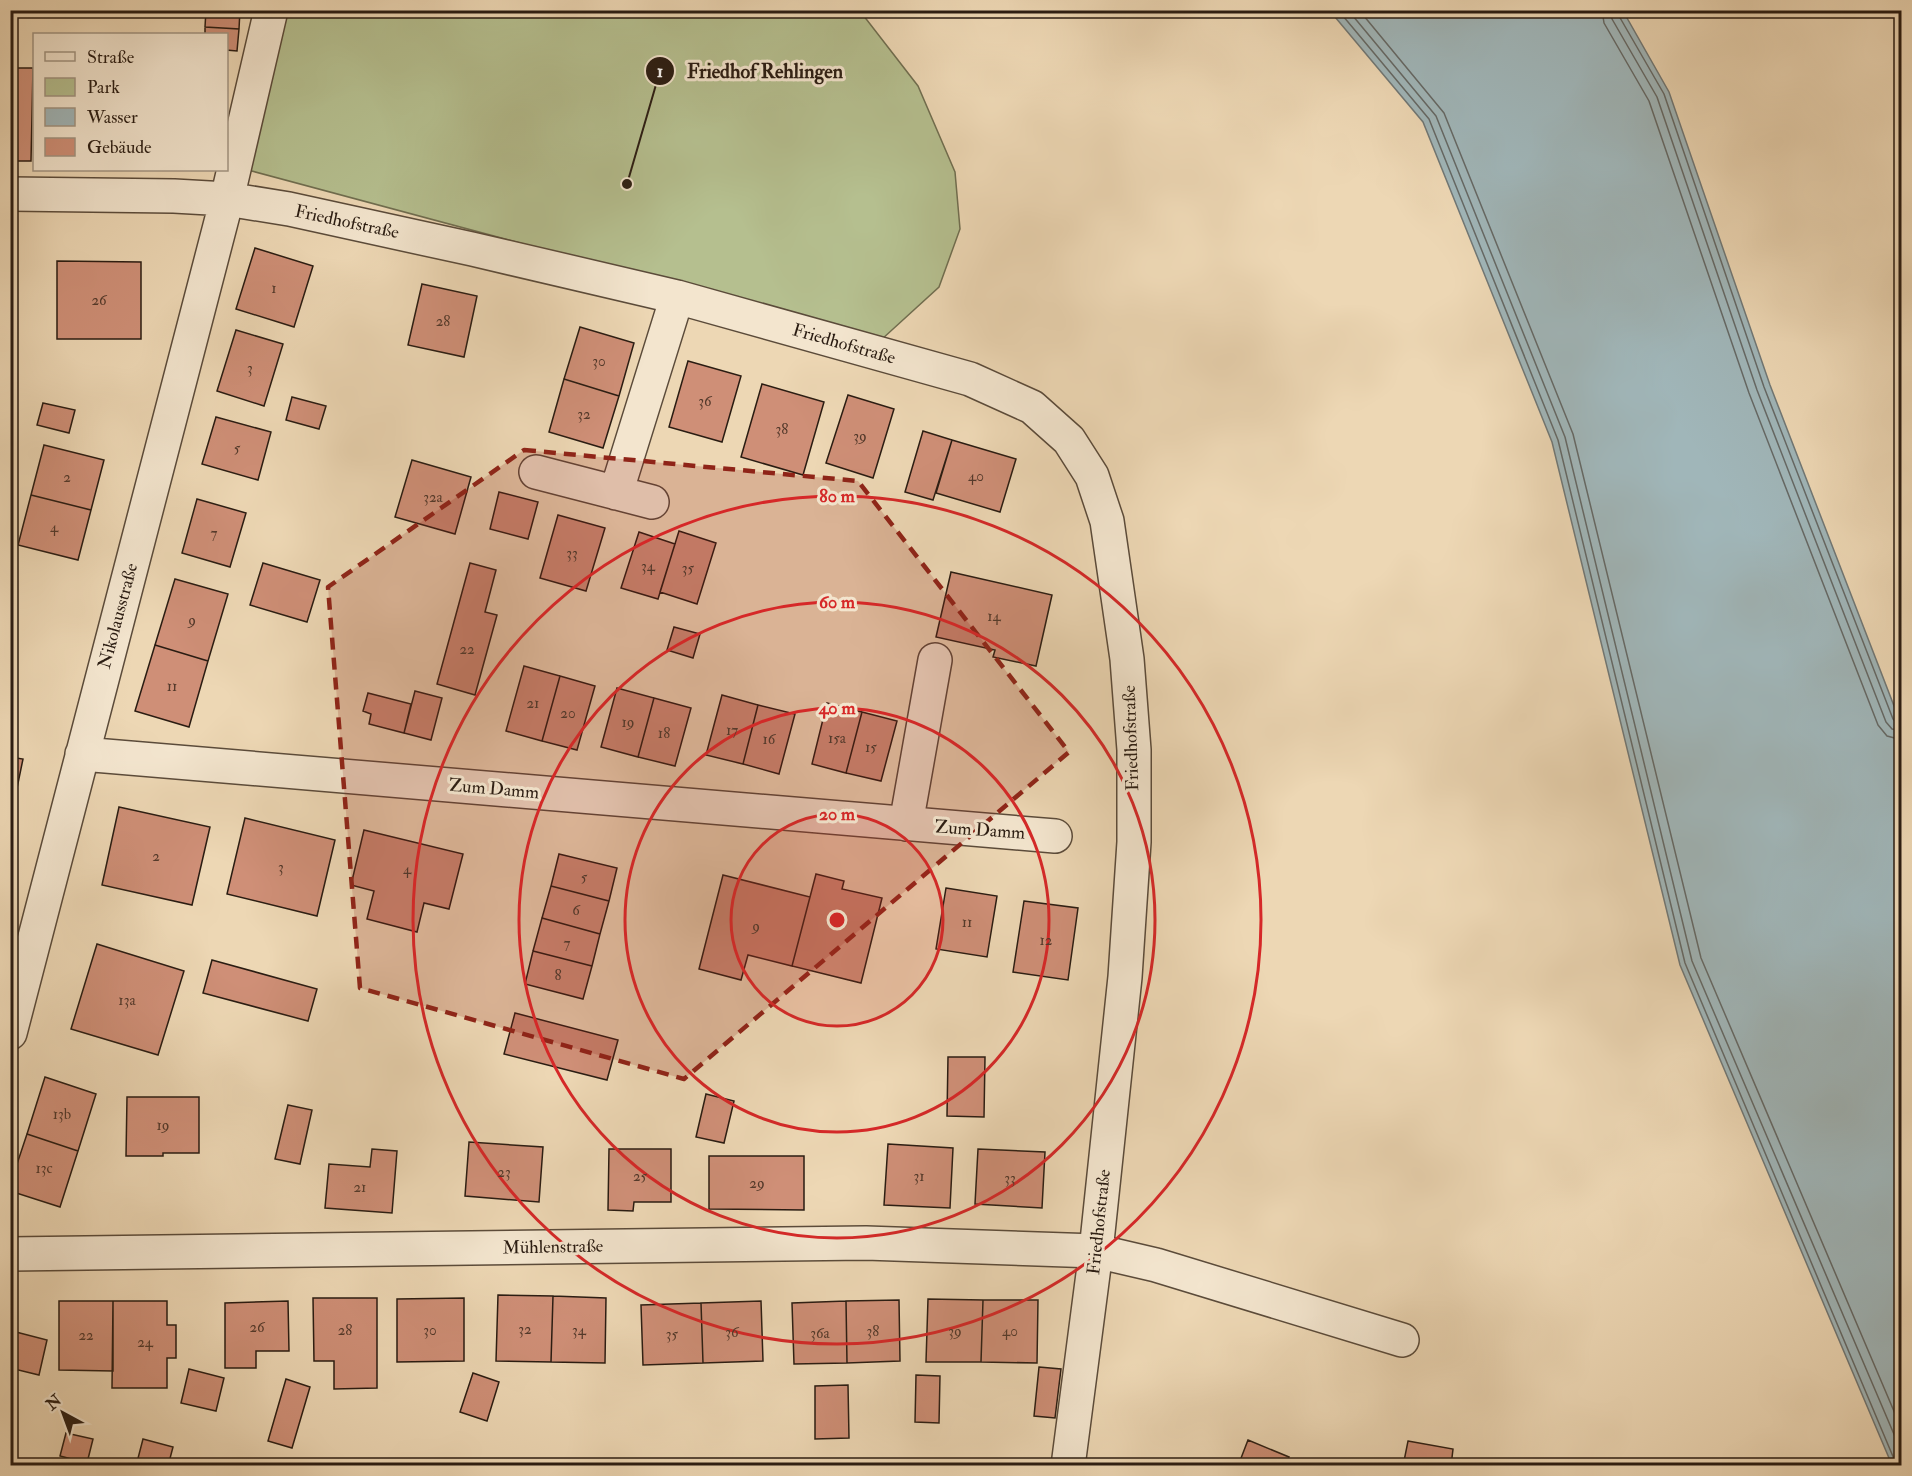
<svg xmlns="http://www.w3.org/2000/svg" width="1912" height="1476" viewBox="0 0 1912 1476" font-family="'IM FELL Double Pica',serif">
	<rect width="100%" height="100%" fill="#edd7b4"/>
	<filter id="stains"><feTurbulence type="fractalNoise" baseFrequency=".00333" numOctaves="4"/><feColorMatrix values="0 0 0 0 .2 0 0 0 0 .09 0 0 0 0 .02 0 0 0 .5 -.17"/></filter>
	<radialGradient id="worn" r=".72"><stop offset=".6" stop-color="#630" stop-opacity="0"/><stop offset="1" stop-color="#630" stop-opacity=".3"/></radialGradient>
	<path fill="#b5bf8f" stroke="#706e50" stroke-width="1.5" d="M286 11H860L918 86 955 172 960 229 939 287 881 340 248 170Z"/>
	<path fill="#a0b6b9" stroke="#717876" stroke-width="1.5" d="M1330 11H1623L1669 92 1770 385 1901 724V1465H1892L1680 965 1552 442 1423 122Z"/>
	<g fill="none" stroke-linecap="round" stroke-linejoin="round">
		<path stroke="#656966" stroke-width="1.5" d="M1338 10 1429 119 1558 440 1685 963 1897 1466
			M1348 10 1436 116 1565 437 1692 961 1902 1453
			M1359 10 1444 113 1573 434 1701 958 1902 1430
			M1602 10 1604 23 1649 101 1749 393 1878 725 1887 736 1902 740
			M1611 10 1612 19 1657 97 1757 390 1886 722 1892 729 1902 731
			M1619 10V16L1664 94 1764 387 1893 719 1897 723H1902"/>
	</g>
	<path fill="#cf8f77" stroke="#2a1c12" stroke-width="1.5" d="M206 10H240L239 29 205 27Z
		M205 27 239 29 237 51 226 50V34H205Z
		M10 68H33L31 161H10Z
		M255 248 313 266 294 327 236 309Z
		M57 261 141 262V339H57Z
		M422 284 477 296 464 357 408 345Z
		M580 327 634 343 619 396 564 379Z
		M236 330 283 344 264 406 217 391Z
		M688 361 741 376 722 442 669 427Z
		M564 379 619 396 603 448 549 432Z
		M762 384 824 402 803 475 741 457Z
		M848 395 894 409 873 478 826 463Z
		M292 397 326 406 319 429 286 420Z
		M43 403 75 410 69 433 37 425Z
		M216 417 271 432 258 480 202 464Z
		M923 431 952 440 933 500 905 492Z
		M952 440 1016 459 1000 512 936 493Z
		M44 445 104 460 91 510 31 495Z
		M412 460 471 477 455 534 395 517Z
		M499 492 538 502 528 539 490 529Z
		M31 495 91 510 78 560 18 545Z
		M197 499 246 513 230 567 182 553Z
		M558 515 605 528 586 591 540 578Z
		M679 531 716 543 697 604 660 592Z
		M639 532 675 544 658 599 621 588Z
		M263 563 320 580 307 622 250 605Z
		M470 563 496 570 485 612 497 615 475 695 437 684Z
		M951 572 1052 595 1036 666 993 657 995 650 936 637Z
		M175 579 228 594 208 661 155 645Z
		M674 627 700 634 693 658 667 650Z
		M155 645 208 661 189 727 135 711Z
		M524 666 560 676 542 741 506 731Z
		M560 676 595 686 577 750 542 741Z
		M617 688 654 698 638 757 601 747Z
		M415 691 442 698 431 740 404 733Z
		M368 693 411 704 404 733 369 724 371 714 363 711Z
		M722 695 758 705 743 764 706 755Z
		M654 698 691 708 675 766 638 757Z
		M827 703 862 712 846 773 812 764Z
		M758 705 795 714 779 774 743 764Z
		M862 712 897 721 881 781 846 773Z
		M10 757 23 759 10 822Z
		M119 807 210 827 192 905 102 885Z
		M245 818 335 840 317 916 227 894Z
		M364 830 463 854 449 909 424 903 417 932 367 919 374 891 351 885Z
		M559 854 617 868 609 901 551 886Z
		M816 874 844 881 842 889 882 898 861 983 792 966Z
		M723 875 810 897 792 966 748 955 741 980 699 969Z
		M551 886 609 901 600 934 542 918Z
		M946 888 997 896 987 957 936 949Z
		M1024 901 1078 908 1068 980 1013 972Z
		M542 918 600 934 592 966 533 951Z
		M97 944 184 971 158 1055 71 1029Z
		M533 951 592 966 583 999 525 984Z
		M212 960 317 989 308 1021 203 993Z
		M515 1013 618 1040 607 1080 504 1054Z
		M948 1057H985L984 1117 947 1116Z
		M45 1077 96 1094 78 1151 27 1134Z
		M706 1094 734 1101 724 1143 696 1137Z
		M127 1097H199V1153H163V1156H126Z
		M288 1105 312 1110 300 1164 275 1159Z
		M27 1134 78 1151 60 1207 10 1191V1185Z
		M469 1142 543 1147 539 1202 465 1196Z
		M888 1144 953 1148 950 1208 884 1205Z
		M372 1149 397 1151 392 1213 325 1208 329 1164 370 1167Z
		M609 1149H671V1202H634L633 1211 608 1210Z
		M978 1149 1045 1152 1042 1208 975 1204Z
		M709 1156H804V1210L709 1209Z
		M498 1295 553 1296 551 1362 496 1361Z
		M553 1296 606 1298 605 1363 551 1362Z
		M313 1298H377V1388L334 1389V1361H314Z
		M464 1298V1361L397 1362V1299Z
		M928 1299 983 1300 981 1362H926Z
		M899 1300 900 1361 847 1363 846 1301Z
		M983 1300H1038L1037 1363 981 1362Z
		M59 1301H113V1371L59 1370Z
		M113 1301H167V1325H176V1358H167V1388H112Z
		M288 1301 289 1351H256V1368H225V1303Z
		M761 1301 763 1361 703 1363 701 1303Z
		M846 1301 847 1363 794 1364 792 1303Z
		M701 1303 703 1363 643 1365 641 1305Z
		M16 1332 47 1340 39 1375 10 1368V1356Z
		M1039 1367 1061 1369 1055 1418 1034 1416Z
		M189 1369 224 1378 216 1411 181 1403Z
		M473 1373 499 1382 487 1421 460 1412Z
		M916 1375 940 1376 939 1423 915 1422Z
		M286 1379 310 1387 292 1448 268 1441Z
		M848 1385 849 1438 815 1439V1386Z
		M66 1433 93 1439 87 1463 60 1456Z
		M143 1439 173 1447 168 1466H136Z
		M1248 1440 1289 1457 1285 1466H1238Z
		M1408 1441 1453 1449 1451 1466H1403Z"/>
	<g fill="none" stroke-linecap="round" stroke-linejoin="round">
		<defs>
			<path id="minor" d="M10 194 174 196 227 199 289 209 472 249 677 297 970 379 1032 407 1069 440 1092 476 1107 521 1127 659 1134 750V842L1125 977 1096 1251 1068 1466
				M536 472 652 502
				M616 493 677 297
				M82 754 1055 836
				M906 824 935 660
				M10 1033 227 199 271 10
				M10 1254 866 1243 1096 1251 1156 1265 1402 1340"/>
		</defs>
		<use href="#minor" stroke="#5b4b3a" stroke-width="36"/>
		<use href="#minor" stroke="#f3e5ce" stroke-width="33"/>
	</g>
	<path fill="#8f2418" fill-opacity="0.2" stroke="#8f2418" stroke-width="4.5" stroke-dasharray="12 8" stroke-linejoin="round" d="M524 450 858 481 1069 752 684 1079 360 988 328 587Z"/>
	<circle cx="837" cy="920" r="106" fill="#d62828" fill-opacity=".12"/>
	<g fill="none" stroke="#d62828" stroke-width="3">
		<circle cx="837" cy="920" r="106"/>
		<circle cx="837" cy="920" r="212"/>
		<circle cx="837" cy="920" r="318"/>
		<circle cx="837" cy="920" r="424"/>
	</g>
	<g text-anchor="middle" dominant-baseline="central" stroke-width="6" stroke-linejoin="round" paint-order="stroke">
		<g font-size="15" fill="#53392b">
			<text x="274" y="288">1</text>
			<text x="99" y="300">26</text>
			<text x="443" y="321">28</text>
			<text x="599" y="361">30</text>
			<text x="250" y="368">3</text>
			<text x="705" y="401">36</text>
			<text x="584" y="414">32</text>
			<text x="782" y="429">38</text>
			<text x="860" y="436">39</text>
			<text x="237" y="448">5</text>
			<text x="976" y="476">40</text>
			<text x="67" y="477">2</text>
			<text x="433" y="497">32a</text>
			<text x="54" y="527">4</text>
			<text x="214" y="533">7</text>
			<text x="572" y="553">33</text>
			<text x="648" y="566">34</text>
			<text x="688" y="568">35</text>
			<text x="994" y="616">14</text>
			<text x="192" y="620">9</text>
			<text x="467" y="649">22</text>
			<text x="172" y="686">11</text>
			<text x="533" y="703">21</text>
			<text x="568" y="713">20</text>
			<text x="628" y="722">19</text>
			<text x="732" y="730">17</text>
			<text x="664" y="733">18</text>
			<text x="837" y="738">15a</text>
			<text x="769" y="739">16</text>
			<text x="871" y="747">15</text>
			<text x="156" y="856">2</text>
			<text x="281" y="867">3</text>
			<text x="407" y="869">4</text>
			<text x="584" y="877">5</text>
			<text x="576" y="910">6</text>
			<text x="967" y="922">11</text>
			<text x="756" y="926">9</text>
			<text x="1046" y="940">12</text>
			<text x="567" y="943">7</text>
			<text x="558" y="975">8</text>
			<text x="127" y="1000">13a</text>
			<text x="62" y="1114">13b</text>
			<text x="163" y="1125">19</text>
			<text x="44" y="1168">13c</text>
			<text x="504" y="1172">23</text>
			<text x="640" y="1176">25</text>
			<text x="919" y="1176">31</text>
			<text x="1010" y="1178">33</text>
			<text x="757" y="1183">29</text>
			<text x="360" y="1187">21</text>
			<text x="257" y="1327">26</text>
			<text x="525" y="1329">32</text>
			<text x="345" y="1330">28</text>
			<text x="430" y="1330">30</text>
			<text x="579" y="1330">34</text>
			<text x="873" y="1331">38</text>
			<text x="955" y="1331">39</text>
			<text x="1010" y="1331">40</text>
			<text x="732" y="1332">36</text>
			<text x="820" y="1333">36a</text>
			<text x="672" y="1334">35</text>
			<text x="86" y="1335">22</text>
			<text x="145" y="1342">24</text>
		</g>
		<g font-size="18" fill="#2a1c12" stroke="#f3e5ce">
			<text transform="translate(347 222) rotate(12)">Friedhofstraße</text>
			<text transform="translate(844 344) rotate(16)">Friedhofstraße</text>
			<text transform="translate(118 616) rotate(-75)">Nikolausstraße</text>
			<text transform="translate(1131 738) rotate(-92)">Friedhofstraße</text>
			<text transform="translate(494 789) rotate(5)">Zum Damm</text>
			<text transform="translate(980 830) rotate(4)">Zum Damm</text>
			<text transform="translate(1099 1222) rotate(-84)">Friedhofstraße</text>
			<text transform="translate(553 1247) rotate(-1)">Mühlenstraße</text>
		</g>
	</g>
	<circle cx="837" cy="920" r="9" fill="#d62828" stroke="#f3e5ce" stroke-width="3"/>
	<g font-size="18" text-anchor="middle" font-weight="bold" fill="#d62828" stroke="#f3e5ce" stroke-width="6" stroke-linejoin="round" paint-order="stroke">
		<text x="837" y="502">80 m</text>
		<text x="837" y="608">60 m</text>
		<text x="837" y="714">40 m</text>
		<text x="837" y="820">20 m</text>
	</g>
	<path fill="none" stroke="#2a1c12" stroke-width="2" d="M627 184L660 71"/>
	<g fill="#2a1c12" stroke="#f3e5ce" stroke-width="2">
		<circle cx="627" cy="184" r="6"/>
		<circle cx="660" cy="71" r="15"/>
	</g>
	<g font-size="18" text-anchor="middle" font-weight="bold" fill="#fff">
		<text x="660" y="77">1</text>
	</g>
	<g font-size="20" text-anchor="middle" font-weight="bold" fill="#2a1c12" stroke="#f3e5ce" stroke-width="6" stroke-linejoin="round" paint-order="stroke">
		<text x="765" y="78">Friedhof Rehlingen</text>
	</g>
	<rect width="1912" height="1476" fill="none" stroke="#edd7b4" stroke-width="36"/>
	<rect x="12" y="12" width="1888" height="1452" fill="none" stroke="#2a1c12" stroke-width="3"/>
	<rect x="18" y="18" width="1876" height="1440" fill="none" stroke="#2a1c12" stroke-width="1.5"/>
	<rect x="33" y="33" width="195" height="138" fill="#f3e5ce" stroke="#a39583" stroke-width="1.5"/>
	<rect x="45" y="52" width="30" height="9" fill="#f3e5ce" stroke="#a39583" stroke-width="1.5"/>
	<text x="87" y="63" font-size="18" fill="#2a1c12">Straße</text>
	<rect x="45" y="78" width="30" height="18" fill="#b5bf8f" stroke="#a39583" stroke-width="1.5"/>
	<text x="87" y="93" font-size="18" fill="#2a1c12">Park</text>
	<rect x="45" y="108" width="30" height="18" fill="#a0b6b9" stroke="#a39583" stroke-width="1.5"/>
	<text x="87" y="123" font-size="18" fill="#2a1c12">Wasser</text>
	<rect x="45" y="138" width="30" height="18" fill="#cf8f77" stroke="#a39583" stroke-width="1.5"/>
	<text x="87" y="153" font-size="18" fill="#2a1c12">Gebäude</text>
	<g transform="translate(63 1413) rotate(319)" stroke="#f3e5ce" stroke-width="4.5" paint-order="stroke">
	<path d="M0-4.5L10 22L0 15L-10 22Z" fill="#2a1c12"/>
	<text y="-9" font-size="16" font-weight="bold" text-anchor="middle" fill="#2a1c12">N</text>
	</g>
	<rect width="100%" height="100%" filter="url(#stains)"/>
	<rect width="100%" height="100%" fill="url(#worn)"/>
</svg>
